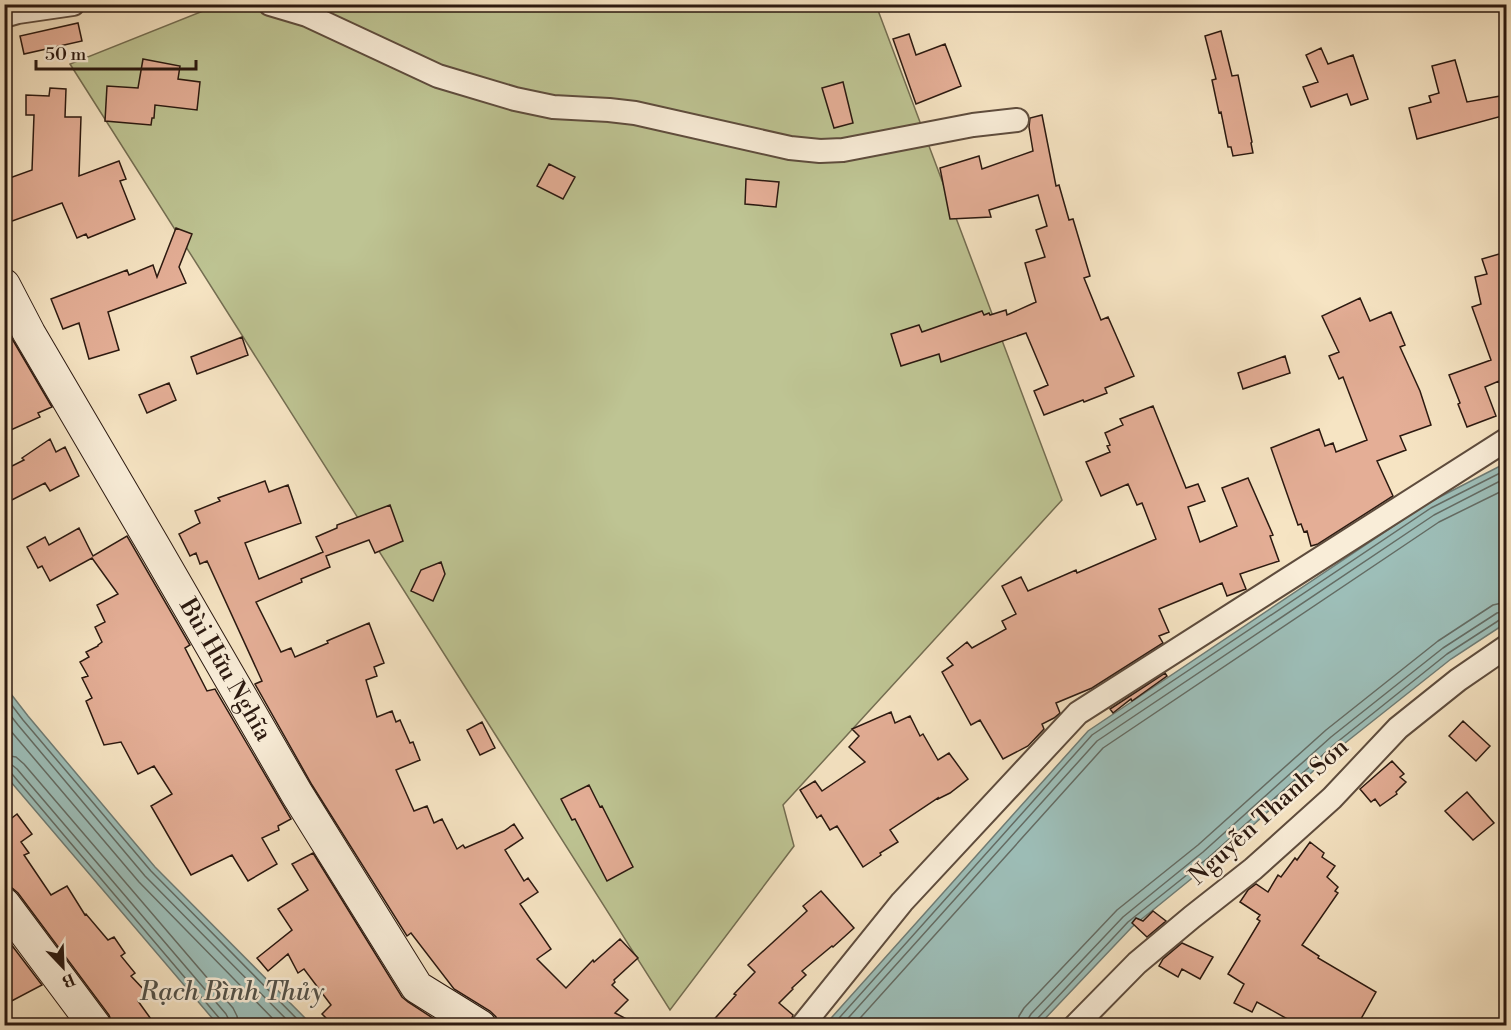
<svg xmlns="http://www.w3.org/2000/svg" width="1511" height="1030" viewBox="0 0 1511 1030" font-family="'Libre Bodoni',serif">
	<rect width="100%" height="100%" fill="#f6e4c3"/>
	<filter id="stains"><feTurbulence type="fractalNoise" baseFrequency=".00333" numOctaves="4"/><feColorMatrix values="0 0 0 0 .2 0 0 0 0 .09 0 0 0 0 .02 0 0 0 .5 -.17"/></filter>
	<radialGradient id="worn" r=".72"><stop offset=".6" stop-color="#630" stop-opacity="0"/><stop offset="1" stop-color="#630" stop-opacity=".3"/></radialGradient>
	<path fill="#bec493" stroke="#746e52" stroke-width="1.5" d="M218 5H876L1062 500 783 805 794 846 670 1010 70 64Z"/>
	<path fill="#9dbeb8" stroke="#6f7c75" stroke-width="1.5" d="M1506 463V623L1451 659 1340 747 1212 862 1132 927 1039 1025 824 1026 1088 731 1428 503Z
		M4 685 28 716 155 867 312 1025H218L5 775Z"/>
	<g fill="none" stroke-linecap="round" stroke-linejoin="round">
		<path stroke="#646c64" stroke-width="1.5" d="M4 695 23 720 151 871 304 1026
			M4 707 18 725 145 876 293 1026
			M4 723 139 882 280 1026
			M4 755 16 757 24 764 233 1008 237 1016 239 1026
			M4 764 12 765 17 769 226 1014 229 1020 230 1026
			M4 772 12 774 220 1019 222 1026
			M832 1026 1092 735 1431 508 1506 470
			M841 1026 1097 741 1434 515 1506 478
			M853 1026 1103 748 1439 522 1506 489
			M1018 1026 1019 1016 1024 1008 1117 910 1198 845 1326 730 1438 641 1493 605 1506 602
			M1027 1026 1028 1019 1031 1014 1123 917 1203 852 1331 737 1443 648 1497 613 1506 611
			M1035 1026 1037 1019 1128 922 1208 858 1336 743 1447 654 1501 619 1506 618"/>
	</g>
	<path fill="#e4ae96" stroke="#2b1910" stroke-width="1.5" d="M78 23 82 41 24 54 20 36Z
		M1221 31 1232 76 1238 75 1252 142 1251 143 1253 153 1233 156 1231 147H1228L1221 112 1219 113 1212 80 1216 79 1205 36Z
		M909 34 916 55 945 44 961 86 916 104 893 39Z
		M1321 48 1328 64 1353 55 1368 99 1351 105 1347 94 1311 107 1303 87 1318 82 1306 55Z
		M143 59 180 66 178 79 200 82 197 110 155 105 154 118H152L151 125 105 121 107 86 138 88Z
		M1455 60 1467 102 1506 95V115L1417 139 1409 108 1431 102 1429 96 1439 93 1432 66Z
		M843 82 853 123 834 128 822 88Z
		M50 88 66 89 65 117H81L79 176 119 161 126 179 120 181 135 219 88 238 86 234 77 238 62 203 4 224V180L32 170 34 115H26V95L49 96Z
		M1042 115 1056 186 1059 185 1069 220 1073 219 1090 276 1084 278 1101 320 1108 317 1134 376 1105 388 1107 393 1084 402 1083 400 1044 415 1034 391 1048 385 1026 333 941 362 939 354 901 366 891 334 919 325 922 332 982 311 984 315 989 313 990 315 1006 310 1007 315 1036 302 1025 263 1045 257 1036 230 1047 226 1038 195 989 210 991 217 950 219 940 168 979 156 982 169 1033 151 1029 127 1030 118Z
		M549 164 575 177 563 199 537 186Z
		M746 179 779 182 776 207 745 204Z
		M176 228 192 234 179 267 186 283 108 312 119 350 89 359 79 323 63 329 51 299 127 270 129 275 153 265 157 277Z
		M1506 252V396H1504L1499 381 1485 387 1496 416 1467 427 1458 404 1460 403 1449 375 1491 360 1472 307 1481 304 1475 277 1487 274 1482 259Z
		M1360 298 1370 321 1391 312 1405 345 1400 347 1420 391 1431 425 1400 436 1406 450 1377 461 1393 496 1318 544 1311 546 1307 531 1304 532 1301 524 1298 525 1271 448 1319 429 1325 446 1333 443 1336 452 1367 440 1343 377 1339 379 1329 356 1339 352 1322 316Z
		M4 325 52 407 38 413 40 417 4 433Z
		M242 337 248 355 197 374 191 357Z
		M1285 356 1290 373 1243 389 1238 373Z
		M169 383 176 400 147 413 139 395Z
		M1153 406 1186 488 1198 484 1205 501 1188 507 1200 542 1237 526 1222 488 1248 478 1273 535 1270 536 1279 561 1240 574 1246 589 1227 596 1222 583 1159 609 1169 632 1159 636 1163 643 1092 688 1056 703 1060 713 1054 718 1042 724 1044 729 1028 746 1003 759 980 720 971 725 942 672 953 665 947 658 967 642 972 648 1006 629 1002 621 1016 614 1002 586 1021 577 1028 591 1076 570 1077 573 1156 539 1142 503 1137 505 1128 484 1101 496 1086 462 1110 452 1107 446 1110 445 1105 433 1123 425 1120 419Z
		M50 439 56 452 65 447 79 476 50 491 45 483 4 504V470L24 460 22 458Z
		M265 481 269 492 288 485 301 523 245 543 259 579 323 552 316 537 337 528V525L390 505 403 541 375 553 369 540 326 556 330 567 301 579 302 582 256 602 281 652 291 648 295 657 328 643 327 641 369 623 384 663 374 667 377 676 366 680 377 717 392 711 396 722 400 720 410 743 413 742 420 760 396 770 414 811 427 806 434 823 442 819 457 849 463 845 465 848 504 831 514 824 523 838 505 850 524 881 528 878 538 892 520 904 551 949 537 959 566 988 593 960 594 962 620 939 638 958 614 980 615 982 612 985 628 1000 615 1013 640 1026H527L520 1020 516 1026H498L496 1017 490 1011 454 989 411 933 407 936 312 785 255 684 262 681 207 561 200 564 196 553 190 556 179 534 200 523 195 511 220 501 218 498Z
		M79 528 93 556 127 536 190 645 185 648 207 691 215 689 291 819 278 826 279 830 262 838 277 864 248 881 232 855 191 875 151 806 172 794 154 766 138 774 121 742 104 745 86 701 92 698 82 678 88 676 80 662 89 657 86 652 98 646V645L102 642 95 627 105 622 97 605 118 594 92 558 50 581 42 566 38 568 27 547 45 537 49 545Z
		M441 562 445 574 433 601 411 591 421 570Z
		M1165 673 1167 676 1132 701 1131 699 1113 713 1110 709Z
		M891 712 895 723 910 716 920 736 923 734 938 760 949 753 968 779 950 793 938 799V798L890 830 898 842 880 853 881 855 863 867 837 826 830 830 821 815 817 818 800 790 815 781 822 791 865 762 849 747 859 736 852 729Z
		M1463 721 1490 746 1476 761 1449 736Z
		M482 722 495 748 480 755 467 730Z
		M1392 761 1404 774 1400 777 1406 782 1396 792 1397 794 1380 806 1375 799 1371 802 1360 789Z
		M589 785 600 807 602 806 633 867 607 881 575 819 572 820 561 799Z
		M1467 792 1494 823 1473 840 1445 811Z
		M17 814 32 834 21 842 29 853 24 855 51 895 67 886 85 915 86 914 108 940 114 937 125 953 121 956 135 973 131 976 147 993 138 1001 156 1026H113L109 1015 18 893 12 888 4 886V815L8 821Z
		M1310 842 1324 853 1322 857 1335 866 1327 877 1338 887 1335 891 1338 893 1302 945 1319 956 1318 958 1376 992 1357 1026H1300L1257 1002 1252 1012 1234 1003 1244 984 1228 974 1260 921 1257 919 1260 915 1240 902 1248 890 1256 884 1268 892 1278 875 1281 877 1295 858 1297 860Z
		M313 853 402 997 408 1002 445 1026H334L322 1014 331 1005 304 969 298 973 288 954 268 971 257 958 292 930 278 909 308 890 292 864Z
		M821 891 854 928 833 947 832 946 802 971 806 975 792 988 793 989 779 1003 793 1015 789 1026H708L736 995 734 994 755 972 748 965 807 911 803 906Z
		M1153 911 1166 921 1147 937 1132 923 1136 918 1143 921Z
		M4 935 42 985 4 1005Z
		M1182 943 1213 957 1200 979 1182 969 1178 977 1159 966 1163 959Z"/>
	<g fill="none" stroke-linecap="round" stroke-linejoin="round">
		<defs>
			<path id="street" d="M270 4 307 15 438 76 515 99 553 107 609 110 635 113 790 148 820 151 843 150 973 125 1017 120
				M4 16 18 12 73 4
				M802 1026 902 902 1078 713 1506 440
				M1075 1026 1137 963 1192 917 1253 869 1332 798 1398 728 1458 680 1506 647"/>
			<g id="secondary">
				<path id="s1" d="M4 285 29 333 155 548 297 794 417 987 480 1026"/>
				<path d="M4 904 95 1026"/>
			</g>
		</defs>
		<use href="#street" stroke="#5e4c3d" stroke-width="26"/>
		<use href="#secondary" stroke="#2b1910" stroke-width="34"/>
		<use href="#street" stroke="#f9edd8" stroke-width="22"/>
		<use href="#secondary" stroke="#f9edd8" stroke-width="32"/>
	</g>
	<g text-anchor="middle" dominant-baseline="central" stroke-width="5" stroke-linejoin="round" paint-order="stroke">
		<g font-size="24" fill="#2b1910" stroke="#f9edd8">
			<text stroke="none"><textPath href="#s1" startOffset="444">Bùi Hữu Nghĩa</textPath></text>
			<text transform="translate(1269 812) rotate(-42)">Nguyễn Thanh Sơn</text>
		</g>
		<g font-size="26" font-style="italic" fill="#53534b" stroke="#f9edd8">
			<text x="232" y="992">Rạch Bình Thủy</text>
		</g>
	</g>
	<rect width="1511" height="1030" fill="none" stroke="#f6e4c3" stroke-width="24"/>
	<rect x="6" y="6" width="1499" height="1018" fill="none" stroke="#2b1910" stroke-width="3"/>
	<rect x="12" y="12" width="1487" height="1006" fill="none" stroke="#2b1910" stroke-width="1.5"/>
	<g transform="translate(63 967) rotate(157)" stroke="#f9edd8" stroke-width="4.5" paint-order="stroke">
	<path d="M0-4.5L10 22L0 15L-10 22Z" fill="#2b1910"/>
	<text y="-9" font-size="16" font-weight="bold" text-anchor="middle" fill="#2b1910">B</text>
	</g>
	<path d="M36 60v9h160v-9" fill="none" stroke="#2b1910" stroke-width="3"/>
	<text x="45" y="60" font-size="18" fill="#2b1910" stroke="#f9edd8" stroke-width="4.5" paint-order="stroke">50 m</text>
	<rect width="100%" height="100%" filter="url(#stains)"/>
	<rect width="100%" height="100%" fill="url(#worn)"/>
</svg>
